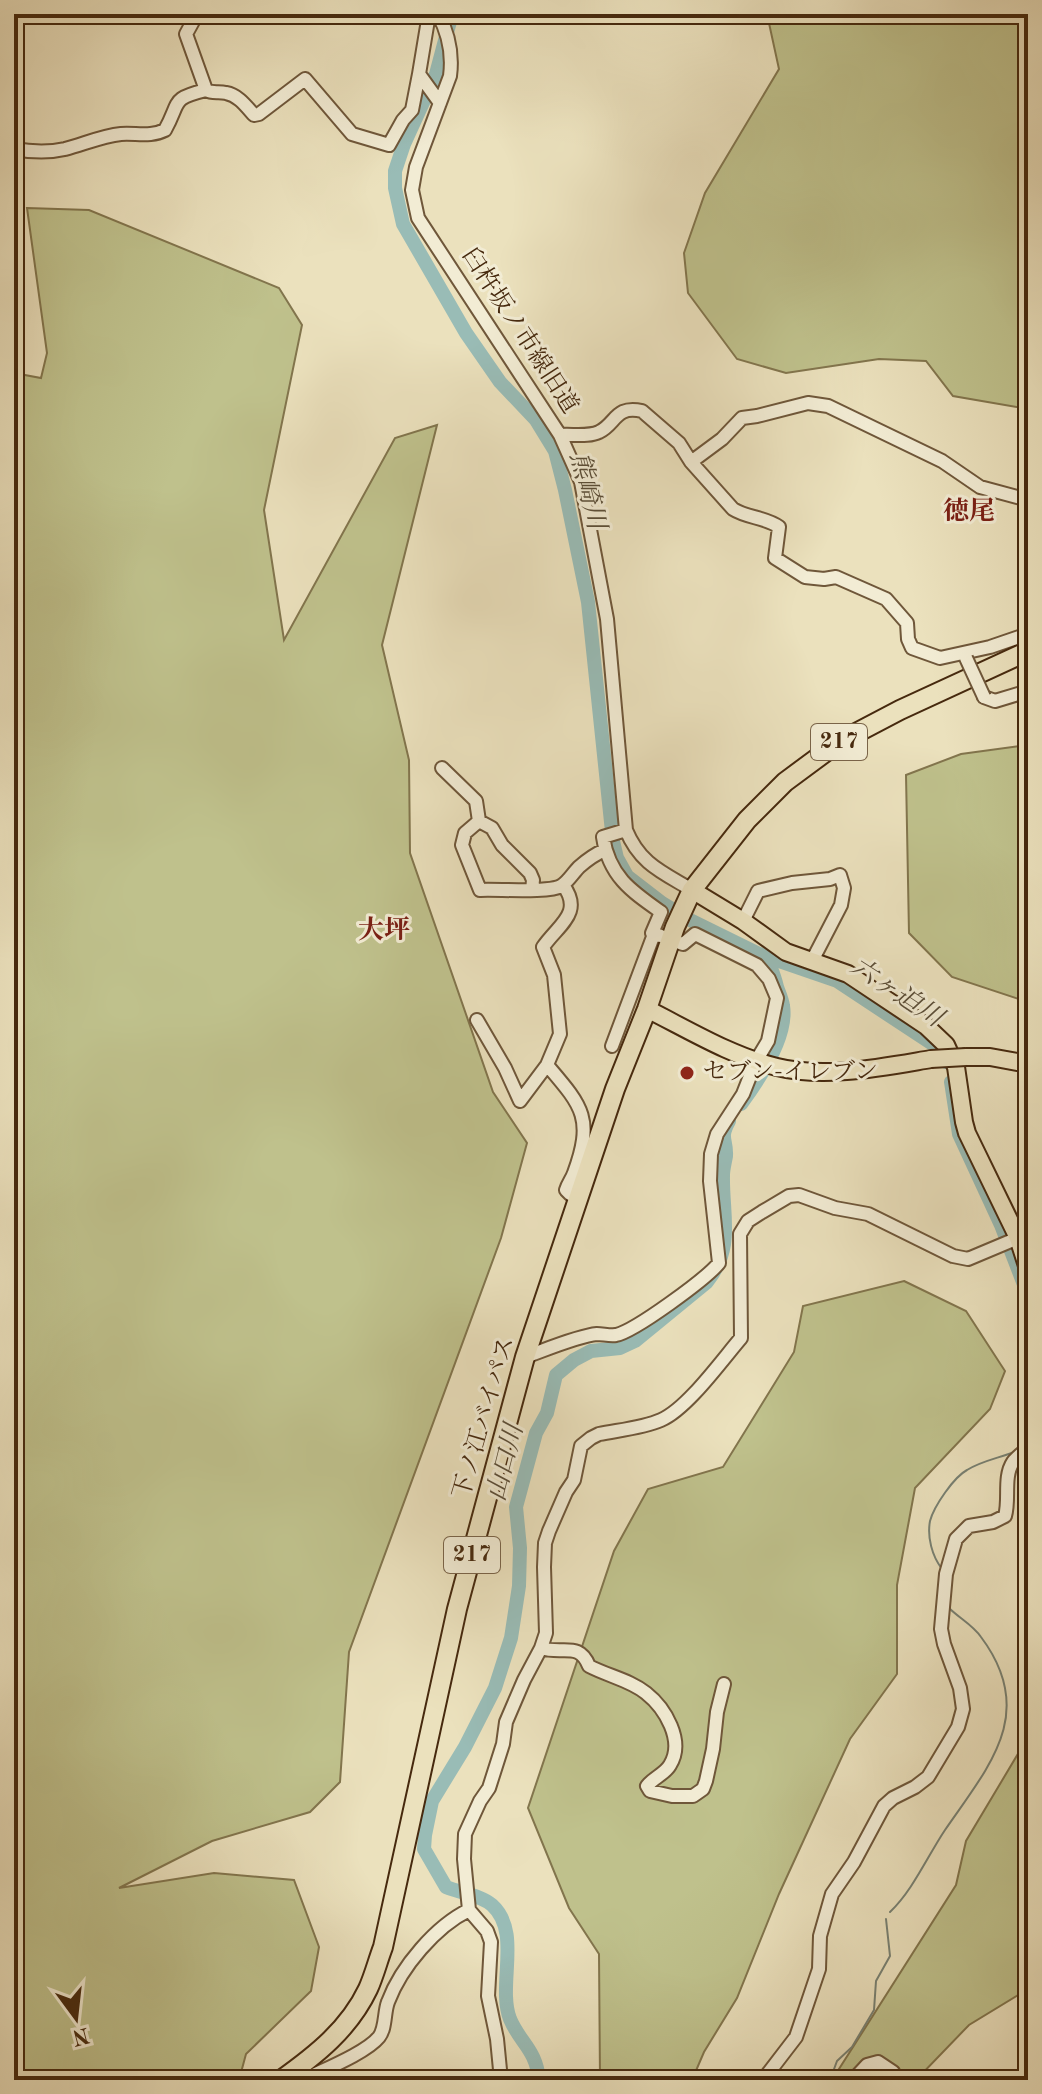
<svg xmlns="http://www.w3.org/2000/svg" width="1042" height="2094" viewBox="0 0 1042 2094" font-family="'Old Standard TT','Noto Serif JP',serif">
	<rect width="100%" height="100%" fill="#ebe1bd"/>
	<filter id="stains"><feTurbulence type="fractalNoise" baseFrequency=".0025" numOctaves="4"/><feColorMatrix values="0 0 0 0 .2 0 0 0 0 .09 0 0 0 0 .02 0 0 0 .5 -.17"/></filter>
	<radialGradient id="worn" r=".72"><stop offset=".6" stop-color="#630" stop-opacity="0"/><stop offset="1" stop-color="#630" stop-opacity=".3"/></radialGradient>
	<path fill="#bfc18c" stroke="#82754d" stroke-width="2" d="M767 14H1028V409L953 396 926 361 879 359 786 373 737 359 688 293 684 253 705 193 779 69Z
		M27 208 89 210 279 288 302 325 264 510 284 640 395 438 437 425 382 645 409 760 410 853 493 1092 527 1143 501 1238 349 1652 340 1782 310 1812 212 1841 119 1888 214 1873 294 1880 319 1947 311 1991 246 2054 239 2080H14V373L41 378 47 353Z
		M1028 745V1002L952 977 909 933 906 775 961 754Z
		M904 1281 966 1311 1005 1371 990 1409 915 1488 897 1585V1674L850 1739 779 1894 737 1998 704 2052 692 2080H600L599 1954 569 1908 528 1808 614 1551 648 1489 723 1467 794 1352 803 1306Z
		M1028 1737V1989L969 2025 916 2080H832L956 1885 966 1841Z"/>
	<g fill="none" stroke-linecap="round" stroke-linejoin="round">
		<path stroke="#788173" stroke-width="2" d="M942 1569C932 1556 927 1537 930 1521 934 1506 954 1477 967 1470 981 1461 999 1458 1014 1452
			M890 1912C913 1890 927 1857 945 1830 989 1766 1038 1713 981 1637 973 1625 959 1618 949 1608
			M830 2080 837 2061 852 2047 874 2010 876 1981 890 1956 886 1919"/>
		<path stroke="#99bcb6" stroke-width="14" d="M452 14 436 74 404 144 395 171V188L403 224 466 333 500 382 536 420 555 451 565 490 588 602 613 841 617 858 627 876 662 903 690 920 759 954 837 981 934 1045 940 1051 946 1062
			M951 1082 959 1134 1001 1225 1028 1295
			M741 1104C758 1081 788 1036 783 1006 782 999 779 993 777 987 774 975 770 962 760 954
			M539 2080C536 2049 520 2043 510 2019 497 1985 522 1932 492 1905 481 1895 460 1893 446 1887L424 1849 425 1835 432 1801 465 1747 495 1688 511 1638 519 1586 520 1548 516 1507 536 1433 547 1413 556 1375 574 1360 591 1351 620 1348 635 1341 707 1282C735 1247 722 1215 723 1175 723 1169 725 1162 726 1156 727 1139 719 1139 729 1121"/>
		<defs>
			<path id="minor" d="M197 14 186 34 206 90
				M429 14 419 74 440 103
				M438 14C449 34 453 53 450 76L416 167 412 190 418 218 560 435 581 482 607 619 626 830C640 864 662 872 692 890
				M14 149C31 152 48 153 65 149 84 144 102 136 121 134 137 133 151 137 165 130 181 101 170 99 206 90 213 94 218 91 226 93 238 95 246 106 254 115L259 114 305 79 352 134 389 145 403 120 412 110 419 74
				M560 435C572 434 589 437 599 432 616 424 615 405 642 411L679 443 691 462 733 509C747 518 765 517 779 527L775 558 805 577 824 579 836 577 886 599 907 623 908 639 912 648 940 658 990 647 1028 634
				M691 462 722 439 742 418 757 416 808 403 828 406 942 461 980 487 1028 500
				M984 697 995 701 1028 691
				M442 768 476 801 479 821
				M479 821 465 833 462 845 480 890C497 889 549 893 561 886 568 882 573 873 579 867 587 860 595 854 605 850
				M479 821 492 828 502 845 530 873 533 880 532 890
				M626 830 603 837C609 876 631 891 661 912L652 933 661 936
				M743 921 758 891 792 883 830 879 840 875 844 888 841 905 812 961
				M477 1020 505 1068 520 1101 547 1065 560 1034 554 975 543 947C558 925 584 913 563 885
				M612 1046 654 934
				M547 1065C582 1106 594 1118 574 1173 572 1179 568 1183 566 1190L570 1194 579 1197
				M525 1357C545 1350 577 1336 597 1334 603 1334 610 1336 616 1335 635 1331 706 1279 719 1263L710 1181 711 1154 717 1134 743 1094 756 1061 768 1041 777 998 769 979 757 965 695 934 683 944 680 943
				M541 1648C563 1655 579 1641 589 1666 608 1676 630 1680 646 1693 665 1708 685 1741 670 1765 665 1774 653 1778 647 1786L650 1791 672 1796H693L703 1789 706 1781 713 1749 717 1712 724 1684
				M303 2080C323 2070 366 2053 379 2037 386 2028 384 2012 388 2002 401 1967 436 1926 469 1910
				M501 2080 497 2039 488 1996 491 1942 487 1931 469 1910 464 1859 465 1834 480 1801 489 1788 503 1744 506 1722 524 1680 541 1648 546 1633 544 1567 545 1543 549 1531 566 1492 574 1480 581 1446 591 1438 599 1434C619 1430 643 1428 661 1420 687 1409 722 1360 741 1338L740 1234 748 1221 762 1212 789 1196 799 1195 835 1208 868 1214 953 1256 968 1259 1018 1238
				M763 2080 796 2037 819 1969 820 1936 832 1894 854 1862 884 1806 893 1798 915 1787 928 1777 958 1727 963 1709 960 1688 944 1644 941 1629 946 1574 956 1539 969 1526 993 1522 1005 1516C1010 1500 1003 1477 1013 1462 1017 1457 1024 1452 1028 1447
				M853 2080 867 2065 878 2062 893 2072 892 2080"/>
			<path id="major" d="M692 890 743 921 786 952 848 974 926 1026 946 1045 956 1067 964 1122 967 1133 1018 1238 1028 1269
				M647 1009C689 1030 731 1056 777 1067 825 1079 883 1067 931 1059
				M966 1057H990L1028 1064"/>
			<path id="highway" d="M281 2080C316 2055 349 2029 368 1989 374 1976 378 1960 383 1947L457 1609 525 1357 615 1089 647 1009 675 927 692 890 747 820 785 782 839 742 900 710 1028 651"/>
		</defs>
		<use href="#minor" stroke="#6f573a" stroke-width="16"/>
		<use href="#major" stroke="#46290e" stroke-width="20"/>
		<use href="#highway" stroke="#46290e" stroke-width="22"/>
		<use href="#minor" stroke="#f2ecd4" stroke-width="12"/>
		<use href="#major" stroke="#ebe1bd" stroke-width="16"/>
		<use href="#highway" stroke="#ebe1bd" stroke-width="18"/>
		<defs>
			<path id="minor-bridge" d="M966 658 984 697"/>
			<path id="major-bridge" d="M931 1059 966 1057"/>
		</defs>
		<use href="#minor-bridge" stroke="#6f573a" stroke-width="16" stroke-linecap="butt"/>
		<use href="#major-bridge" stroke="#46290e" stroke-width="20" stroke-linecap="butt"/>
		<use href="#minor-bridge" stroke="#f2ecd4" stroke-width="12"/>
		<use href="#major-bridge" stroke="#ebe1bd" stroke-width="16"/>
	</g>
	<circle fill="#8f2418" stroke="#f2ecd4" stroke-width="3" cx="687" cy="1073" r="8"/>
	<g text-anchor="middle" dominant-baseline="central" stroke-width="6" stroke-linejoin="round" paint-order="stroke">
		<g fill="#f2ecd4" stroke="#7a6449" stroke-width="2">
			<rect x="811" y="724" width="56" height="36" rx="6"/>
			<rect x="444" y="1537" width="56" height="36" rx="6"/>
		</g>
		<g font-size="22" font-weight="bold" fill="#46290e">
			<text x="839" y="742">217</text>
			<text x="472" y="1555">217</text>
		</g>
		<g font-size="24" fill="#46290e" stroke="#f2ecd4">
			<text transform="translate(519 331) rotate(57)">臼杵坂ノ市線旧道</text>
			<text transform="translate(485 1418) rotate(-74)">下ノ江バイパス</text>
		</g>
		<g font-size="24" fill="#46290e" stroke="#f2ecd4" text-anchor="start">
			<text x="703" y="1073">セブン-イレブン</text>
		</g>
		<g font-size="26" font-style="italic" fill="#5b4e38" stroke="#f2ecd4">
			<text transform="translate(587 491) rotate(76)">熊崎川</text>
			<text transform="translate(896 993) rotate(33)">六ヶ迫川</text>
			<text transform="translate(506 1463) rotate(-76)">山口川</text>
		</g>
		<g font-size="26" font-weight="bold" fill="#7a1f14" stroke="#f2ecd4">
			<text x="969" y="512">徳尾</text>
			<text x="384" y="931">大坪</text>
		</g>
	</g>
	<rect width="1042" height="2094" fill="none" stroke="#ebe1bd" stroke-width="48"/>
	<rect x="16" y="16" width="1010" height="2062" fill="none" stroke="#46290e" stroke-width="4"/>
	<rect x="24" y="24" width="994" height="2046" fill="none" stroke="#46290e" stroke-width="2"/>
	<g transform="translate(76 2018) rotate(165)" stroke="#f2ecd4" stroke-width="6" paint-order="stroke">
	<path d="M0-6L14 30L0 20L-14 30Z" fill="#46290e"/>
	<text y="-12" font-size="22" font-weight="bold" text-anchor="middle" fill="#46290e">N</text>
	</g>
	<rect width="100%" height="100%" filter="url(#stains)"/>
	<rect width="100%" height="100%" fill="url(#worn)"/>
</svg>
